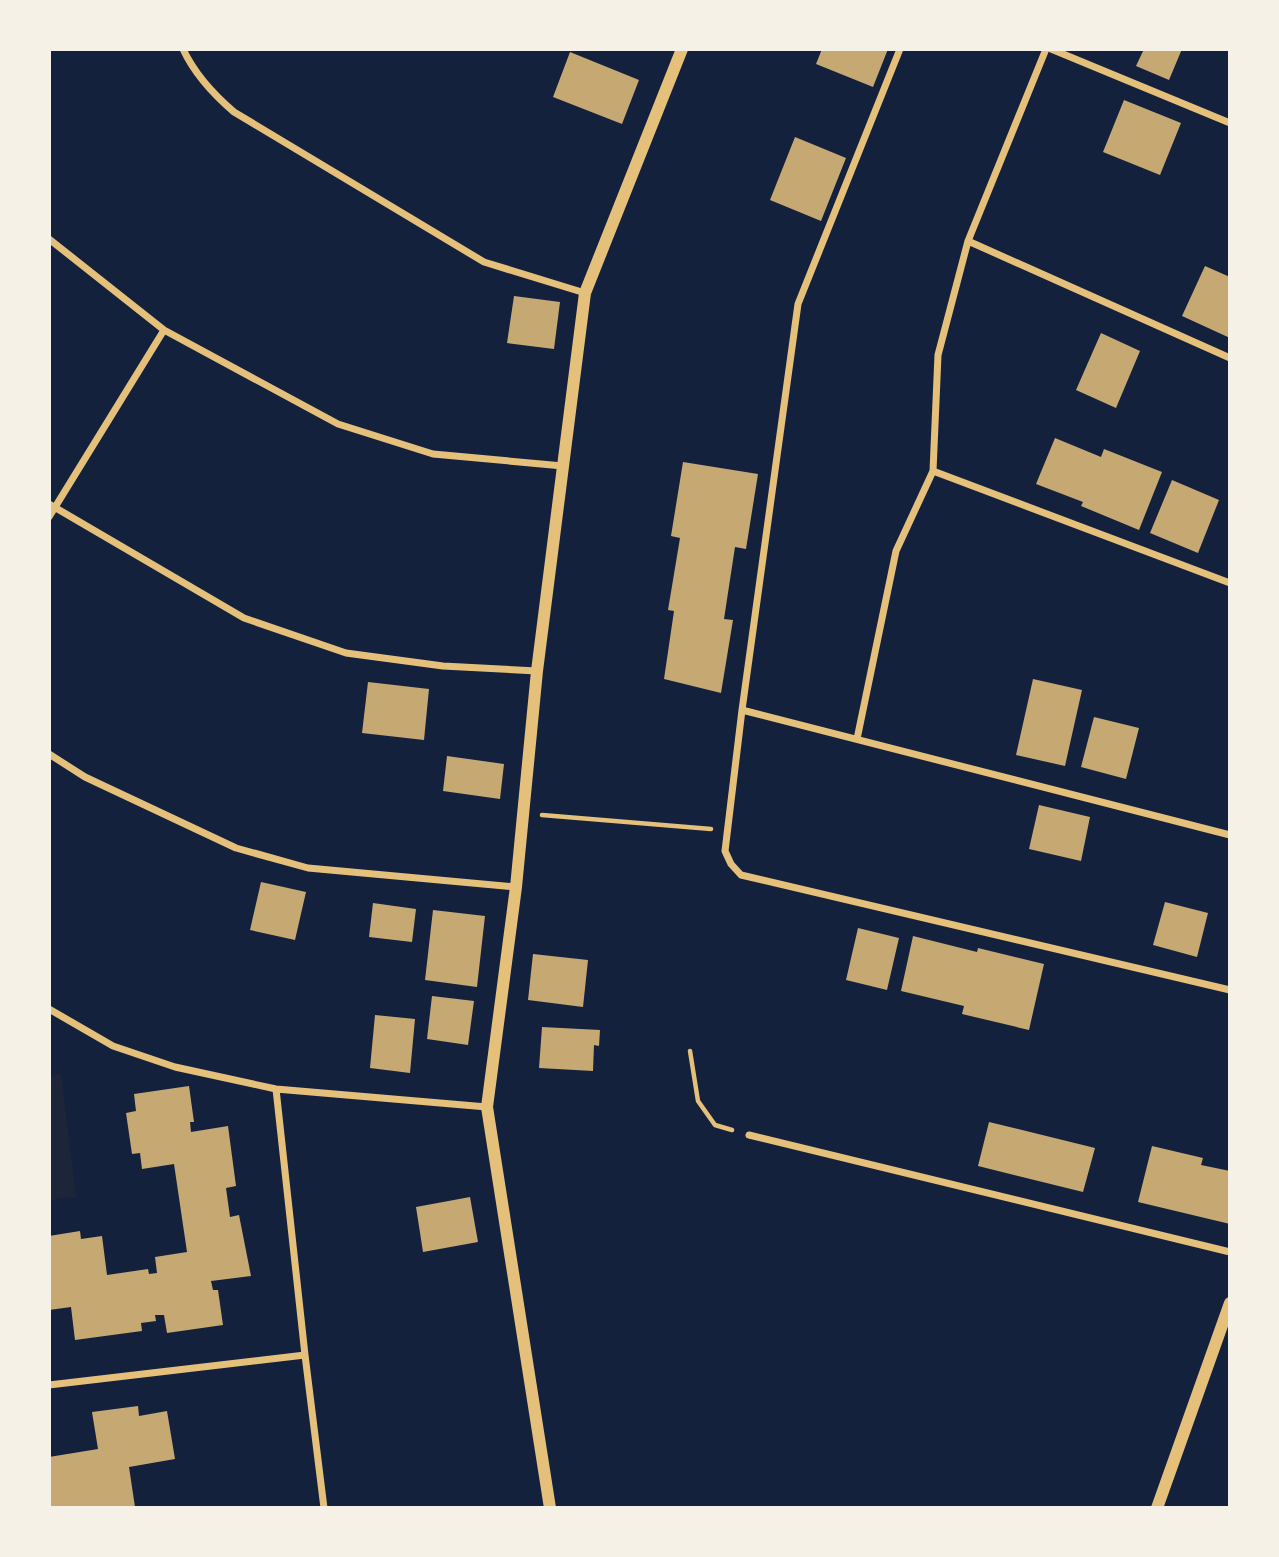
<svg xmlns="http://www.w3.org/2000/svg" width="1279" height="1557" viewBox="0 0 1279 1557" font-family="'Space Grotesk',sans-serif">
	<rect width="100%" height="100%" fill="#14213d"/>
	<path fill="#1d2539" d="M61 1074 76 1197 49 1200V1076Z"/>
	<path fill="#c6a872" d="M822 49H888L873 87 816 64Z
		M1144 49H1182L1169 80 1136 66Z
		M570 52 639 80 622 124 553 97Z
		M1124 100 1181 123 1160 175 1103 152Z
		M795 137 846 158 821 221 770 200Z
		M1205 266 1230 277V338L1182 316Z
		M514 296 560 302 554 349 507 343Z
		M1101 333 1140 351 1116 408 1076 390Z
		M1055 438 1101 457 1104 449 1162 472 1139 530 1081 506 1083 502 1036 484Z
		M683 462 758 474 746 549 735 547 724 619 733 620 721 693 664 679 674 611 668 610 680 538 671 536Z
		M1172 480 1219 500 1198 553 1150 533Z
		M1033 679 1082 690 1065 766 1016 755Z
		M368 682 429 689 424 740 362 733Z
		M1094 717 1139 728 1126 779 1081 767Z
		M447 756 504 764 500 799 443 791Z
		M1039 805 1090 817 1081 861 1029 849Z
		M261 882 306 892 295 940 250 930Z
		M1165 902 1208 913 1197 957 1153 945Z
		M373 903 416 909 412 942 369 937Z
		M433 910 485 916 477 987 425 980Z
		M858 928 899 938 887 990 846 980Z
		M913 936 977 952 978 948 1044 964 1029 1030 962 1014 964 1006 901 991Z
		M533 954 588 960 583 1007 528 1000Z
		M432 996 474 1001 468 1045 427 1039Z
		M375 1015 415 1019 410 1073 370 1068Z
		M542 1027 600 1030 599 1046 594 1045 593 1071 539 1068Z
		M189 1086 194 1122H190L191 1132 228 1126 236 1186 226 1188 230 1217 239 1215 251 1276 211 1281 213 1290H218L223 1325 167 1333 164 1315H155L156 1321 141 1323 142 1331 75 1340 71 1307 49 1310V1236L80 1231 81 1239 102 1236 107 1275 148 1269 149 1274 157 1273 155 1257 187 1252 174 1164 142 1169 140 1153 132 1154 126 1113 136 1111 134 1094Z
		M989 1122 1095 1148 1083 1192 978 1166Z
		M1152 1146 1203 1158 1201 1165 1230 1171V1224L1138 1202Z
		M470 1197 478 1242 423 1252 416 1207Z
		M138 1406 139 1416 167 1411 175 1459 129 1467 135 1507 49 1508V1457L98 1449 92 1412Z"/>
	<g fill="none" stroke-linecap="round" stroke-linejoin="round">
		<path stroke="#e5c07b" stroke-width="4.5" d="M542 815 711 829
			M690 1051 698 1101 715 1125 732 1130"/>
		<path stroke="#e5c07b" stroke-width="7" d="M183 49C195 75 213 94 234 112L484 262 585 293
			M900 49 798 304 742 710 725 851 731 864 741 875 1230 990
			M1051 49 1230 123
			M49 239 164 330 338 424 433 454 563 466
			M968 241 1230 358
			M933 471 1230 583
			M49 504 244 618 346 653 443 666 537 671
			M49 517 164 330
			M742 710 1230 835
			M857 739 896 551 933 471 938 355 968 241 1046 49
			M49 754 85 777 236 848 308 868 516 887
			M49 1009 113 1046 175 1067 276 1089 487 1107
			M276 1089 305 1355 324 1508
			M749 1135 1230 1252
			M49 1385 305 1355"/>
		<path stroke="#e5c07b" stroke-width="12" d="M550 1508 487 1107 516 887 537 671 585 293 682 49
			M1157 1508 1230 1303"/>
	</g>
	<rect width="1279" height="1557" fill="none" stroke="#f6f1e7" stroke-width="102"/>
</svg>
